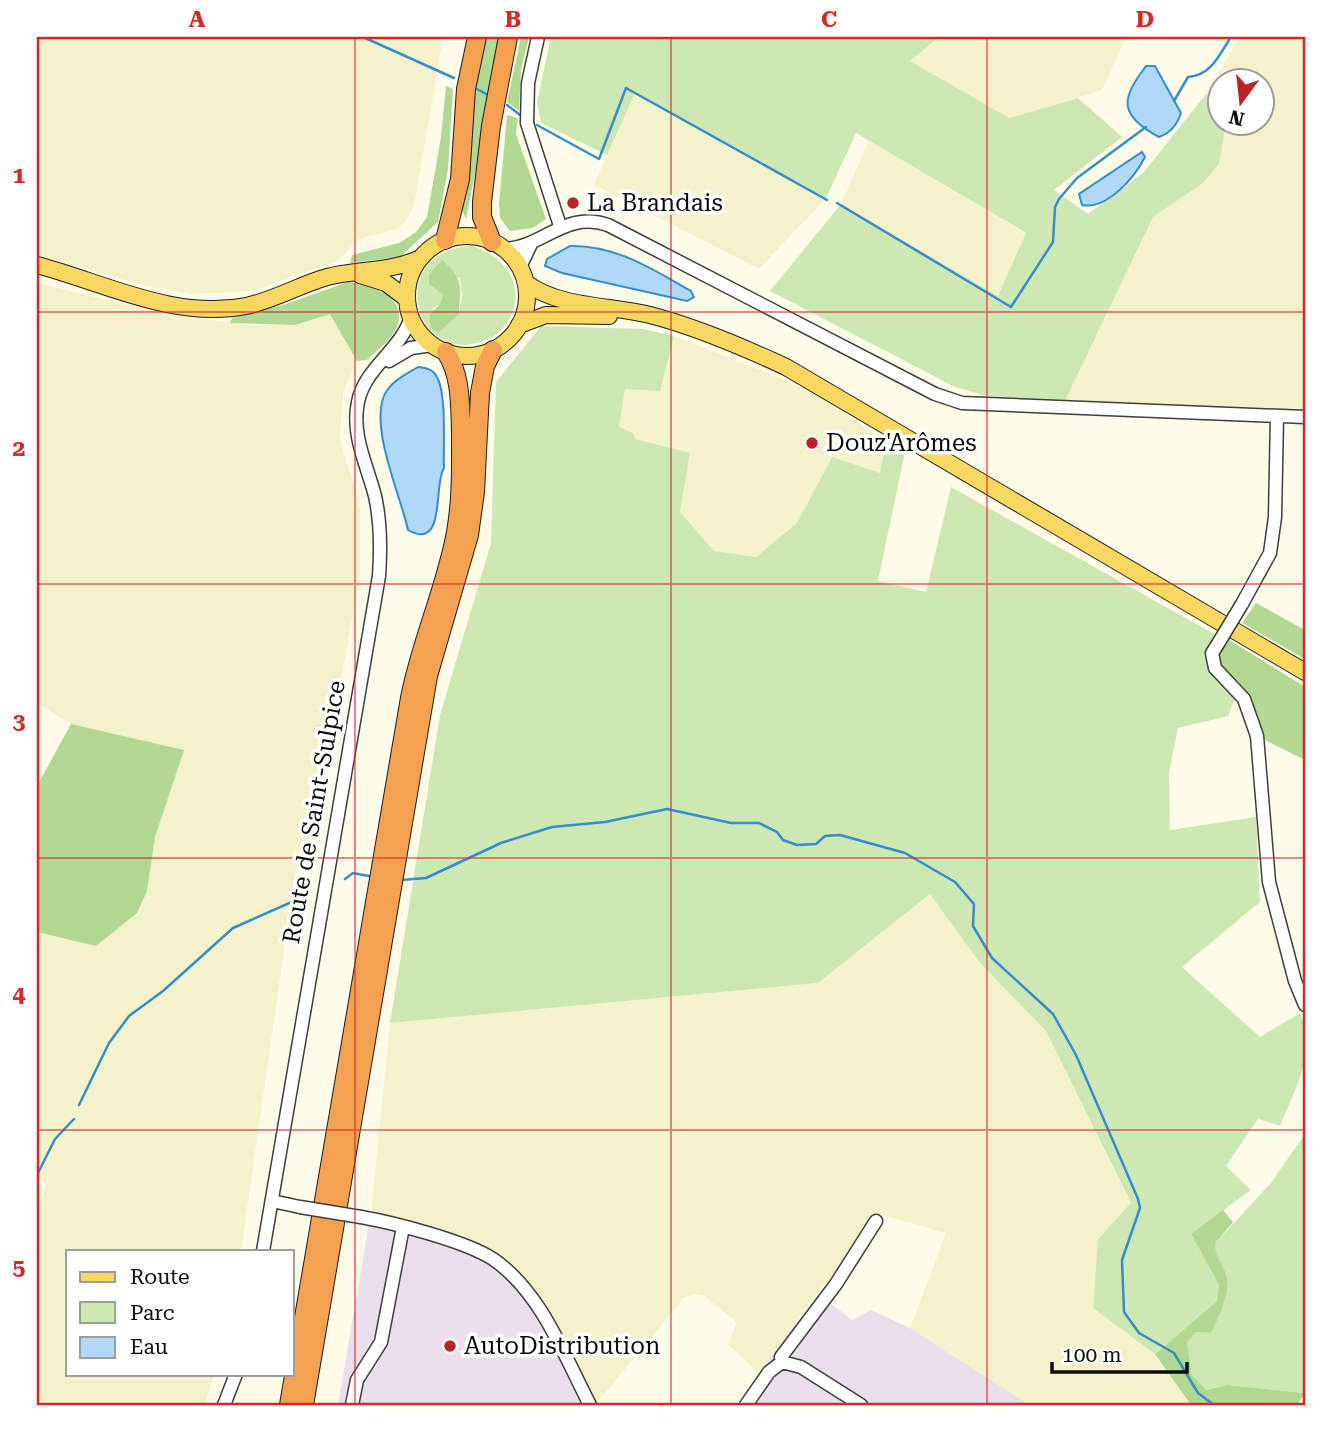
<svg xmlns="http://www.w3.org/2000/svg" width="1342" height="1442" viewBox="0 0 1342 1442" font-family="'Roboto Serif',serif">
	<rect width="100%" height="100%" fill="#fffbe9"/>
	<path fill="#eadfea" d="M371 1212 469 1241 506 1261 538 1295 554 1319 597 1405H338Z
		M819 1294 852 1320 871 1310 910 1328 1030 1405H739L768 1360Z"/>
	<path fill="#f4f2ca" d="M37 37H443L414 206 405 222 396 229 359 239 337 261 253 291 191 294 150 287 37 256Z
		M939 37H1126L1102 90 1009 118 909 61Z
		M1240 37H1305V412L1065 401 1153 217 1203 183 1219 164 1226 123 1262 122V80H1220L1219 104 1206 94Z
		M634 92 826 198 759 269 594 185Z
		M869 140 1026 234 998 296 841 204Z
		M37 283 161 313 251 325H295L330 314 357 361 343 393 340 439 360 508V574L312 840 295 874 241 1251H68V1374H215L204 1405H37V1209L47 1183 37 1179V932L96 946 155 838 183 750 71 724 37 703Z
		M674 336 776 376 824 400 886 441 880 473 832 457 797 523 756 557 714 551 680 512 690 453 635 439 619 428 625 388 667 360Z
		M930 894 980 963 1046 1031 1131 1204 1098 1239 1096 1310 1155 1354 1191 1405H1030L910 1328 946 1233 876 1213 863 1237 818 1292 759 1374 728 1344 737 1322 704 1296 695 1294 684 1298 596 1404 554 1319 538 1295 506 1261 469 1241 371 1212 390 1023 818 983Z"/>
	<path fill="#cee8b4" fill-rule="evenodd" d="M551 37H939L910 61 1009 118 1078 98 1122 137 1054 190 1088 214 1143 173 1206 94 1219 104 1220 122 1226 123 1219 164 1203 183 1153 217 1065 401 987 396 955 387 770 291 841 204 998 296 1026 233 856 133 826 198 635 93 607 155 541 123 537 102Z
		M471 246C503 254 527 285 510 318 503 331 491 340 477 343 409 360 389 249 471 246ZM460 277 462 295 459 314 432 309 440 304 443 295 429 284Z
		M541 326 643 329 674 336 660 391 625 389 619 427 633 433 635 439 690 453 680 512 714 551 756 557 797 523 832 457 880 473 886 441 905 452 878 581 926 592 951 487 1218 636C1207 672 1207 673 1235 698L1228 716 1178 728 1169 773 1170 830 1256 817 1260 902 1182 967 1260 1037 1300 1013C1317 1052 1295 1090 1280 1126L1258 1119 1226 1166 1251 1190 1191 1234 1219 1285 1217 1301 1155 1354 1093 1308 1098 1239 1131 1203 1046 1031 980 963 930 894 818 983 390 1023 440 715 491 543 496 382Z
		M1305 1134V1393L1227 1385 1205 1390 1192 1375 1187 1342 1196 1332 1211 1333 1227 1276 1216 1258V1242L1270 1184Z"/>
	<path fill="#b1d994" d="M485 37H502L466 219 462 210 471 100Z
		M521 37H529L521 69 519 111 507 102Z
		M446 86 453 89 448 169 438 222 400 257 350 263 352 255 399 243 416 232 427 217 441 137Z
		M507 115 518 118 516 134 546 219 533 228 510 231 500 218 499 204Z
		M442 260C465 280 460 287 459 314L438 333 430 327V314L440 304 443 295 429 284V275Z
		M348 282C370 283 409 297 397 327 392 339 377 351 367 360L357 361 330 314 295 325 230 323 232 318 283 305Z
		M1256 603 1305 630V659L1242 623Z
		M1226 638 1305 687V760L1265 740C1259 725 1255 706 1246 693 1230 670 1208 671 1226 638Z
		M71 724 184 750 155 837 147 891 137 913 96 946 37 932V786Z
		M1223 1210 1233 1222 1216 1242C1214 1256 1221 1261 1226 1274 1232 1290 1218 1319 1211 1333L1196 1332 1187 1342 1192 1375 1206 1390 1227 1385 1305 1393 1297 1405H1191L1155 1354 1217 1301 1219 1285 1191 1234Z"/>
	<path fill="#afd9f6" stroke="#368ccc" stroke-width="2" d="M1146 66H1155L1181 113C1177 125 1171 133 1159 137 1118 115 1121 99 1146 66Z
		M1142 152 1145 157C1135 177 1107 210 1082 205L1079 194Z
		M570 246C616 245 652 269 691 291L694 297 687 301 562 273 545 266 547 259Z
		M418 367C426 368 433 369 437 377 447 395 443 446 444 468 433 483 447 552 408 530 401 496 365 418 388 389 395 379 408 373 418 367Z"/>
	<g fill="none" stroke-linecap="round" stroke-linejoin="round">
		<path stroke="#368ccc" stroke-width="2.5" d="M363 37 454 78
			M475 88 488 95
			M1174 101 1188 77C1212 75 1219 55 1231 37
			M507 105 520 115
			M537 125 599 159 626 88 827 200
			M837 203 1011 307 1053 242 1055 207 1059 199 1077 178 1146 127
			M345 879 353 873 374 877
			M401 880 426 878 501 843 552 827 605 822 667 809 731 823H759L777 832 783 840 797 845 816 844 825 836 840 835 905 853 955 882 974 904 973 926 992 958 1053 1014 1076 1055 1138 1199 1140 1208 1122 1260 1124 1312 1139 1333 1174 1353 1198 1393 1214 1405
			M79 1105 109 1043 129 1016 163 991 233 928 303 897
			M37 1175 55 1139 74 1119"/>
		<defs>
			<path id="minor" d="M538 37 528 83 527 123 560 226
				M504 249C543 248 565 210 608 225L935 394 962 403 1305 417
				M520 267 531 244
				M389 361 411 348 433 345
				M1242 604 1270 553 1275 517 1277 417
				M1216 647 1212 653 1215 668 1244 699 1257 736 1269 882 1295 981 1305 1005
				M272 1201 300 1207
				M361 1217C395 1223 465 1241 493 1259 541 1292 564 1355 590 1405
				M263 1251 379 576C381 548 381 523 375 496 367 465 351 435 358 402 365 367 401 350 411 317
				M782 1362 801 1367 861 1405
				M224 1405 236 1374
				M352 1405 357 1380 381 1342 403 1227
				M746 1405 769 1372 782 1362 781 1357 836 1284 876 1221"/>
			<path id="major" d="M407 296a60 60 0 1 1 120 0a60 60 0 1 1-120 0Z
				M37 265C105 283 174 320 246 306 275 300 299 285 327 277 358 269 391 272 421 258
				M360 275 386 283 407 299
				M526 283C560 308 610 305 650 315 697 327 743 347 786 367L1305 672
				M519 325 546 315 609 316"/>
			<path id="highway" d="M445 240 460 179 466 89 477 37
				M492 242 482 217V202L491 126 508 37
				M289 1405 410 698C421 641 446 588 456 532 462 498 461 464 461 430 460 402 461 376 446 352
				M304 1405 428 676 469 535 475 492 480 393 485 366 493 350"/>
		</defs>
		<use href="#minor" stroke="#3e3e3e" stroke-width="15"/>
		<use href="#major" stroke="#1c1c1c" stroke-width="18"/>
		<use href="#highway" stroke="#1c1c1c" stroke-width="20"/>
		<use href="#minor" stroke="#fff" stroke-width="12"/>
		<use href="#major" stroke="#f8d860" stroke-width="16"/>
		<use href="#highway" stroke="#f4a152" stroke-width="18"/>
		<defs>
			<path id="minor-bridge" d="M1216 647 1242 604
				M300 1207 361 1217"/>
		</defs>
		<use href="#minor-bridge" stroke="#3e3e3e" stroke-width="15" stroke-linecap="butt"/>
		<use href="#minor-bridge" stroke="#fff" stroke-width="12"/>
	</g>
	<path fill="none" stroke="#d62828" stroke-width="2" stroke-opacity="0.55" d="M355 37V1405M671 37V1405M987 37V1405M37 312H1305M37 584H1305M37 858H1305M37 1130H1305"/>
	<g fill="#ba2427" stroke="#fff" stroke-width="2.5">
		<circle cx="573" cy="203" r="7"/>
		<circle cx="812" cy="443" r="7"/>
		<circle cx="450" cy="1346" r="7"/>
	</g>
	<g text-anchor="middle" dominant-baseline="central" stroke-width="7" stroke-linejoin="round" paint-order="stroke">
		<g font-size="24" fill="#0b0b0b" stroke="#fff" text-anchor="start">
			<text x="587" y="203">La Brandais</text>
			<text x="826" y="443">Douz'Arômes</text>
			<text x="464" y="1346">AutoDistribution</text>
		</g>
		<g font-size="24" fill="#0b0b0b" stroke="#fff">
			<text transform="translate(314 812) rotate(-80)">Route de Saint-Sulpice</text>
		</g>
	</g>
	<rect width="1342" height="1442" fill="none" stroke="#ffffff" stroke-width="77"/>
	<rect x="66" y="1250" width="228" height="126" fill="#ffffff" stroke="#9d9d9d" stroke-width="2"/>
	<rect x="80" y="1272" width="35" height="10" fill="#f8d860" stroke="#9d9d9d" stroke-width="2"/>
	<text x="130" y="1284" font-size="21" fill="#0b0b0b">Route</text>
	<rect x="80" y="1302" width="35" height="21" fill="#cee8b4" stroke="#9d9d9d" stroke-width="2"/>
	<text x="130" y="1320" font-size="21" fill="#0b0b0b">Parc</text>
	<rect x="80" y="1337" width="35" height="21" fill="#afd9f6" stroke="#9d9d9d" stroke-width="2"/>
	<text x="130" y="1354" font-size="21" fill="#0b0b0b">Eau</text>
	<g transform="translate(1241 102) rotate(195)"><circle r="33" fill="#ffffff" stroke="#9d9d9d" stroke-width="2"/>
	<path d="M0-5L12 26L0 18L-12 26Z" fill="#ba2427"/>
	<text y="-10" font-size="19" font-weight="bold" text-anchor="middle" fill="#0b0b0b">N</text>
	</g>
	<path d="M1052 1362v10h135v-10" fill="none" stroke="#0b0b0b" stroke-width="3.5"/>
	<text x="1062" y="1362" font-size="21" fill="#0b0b0b" stroke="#ffffff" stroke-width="5" paint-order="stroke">100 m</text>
	<rect x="38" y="38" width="1266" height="1366" fill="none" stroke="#d62828" stroke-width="2.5"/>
	<g font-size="23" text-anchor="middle" font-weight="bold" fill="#d62828">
		<text x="197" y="27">A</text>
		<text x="513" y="27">B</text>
		<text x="829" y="27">C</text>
		<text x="1145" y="27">D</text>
		<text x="19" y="183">1</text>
		<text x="19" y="456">2</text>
		<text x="19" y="729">3</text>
		<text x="19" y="1002">4</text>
		<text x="19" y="1275">5</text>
	</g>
</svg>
